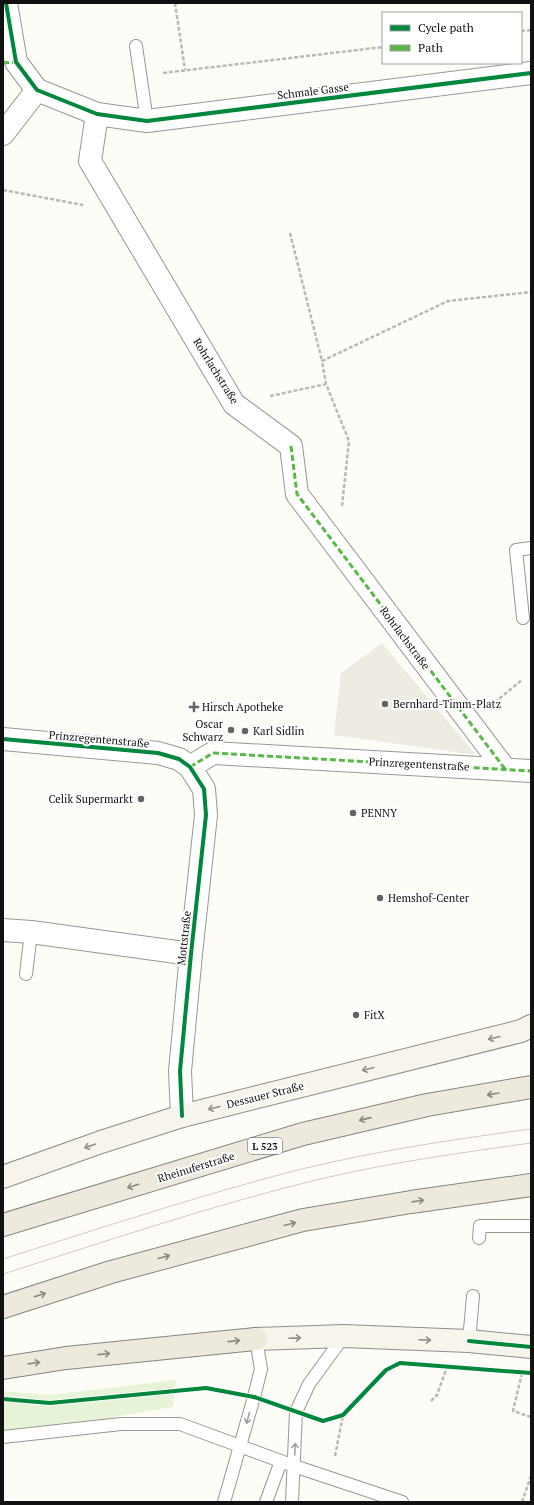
<svg xmlns="http://www.w3.org/2000/svg" width="534" height="1505" viewBox="0 0 534 1505" font-family="'PT Serif',serif">
	<rect width="100%" height="100%" fill="#fdfcf7"/>
	<path fill="#e7f3d7" d="M176 1380 173 1407 124 1415 3 1441V1391L49 1395Z"/>
	<path fill="#edebe2" d="M382 643 476 755 334 735 341 673Z"/>
	<g fill="none" stroke-linecap="round" stroke-linejoin="round">
		<defs>
			<path id="lane" d="M136 46 147 121
				M523 618 516 550 531 548
				M26 974 31 932
				M479 1238 480 1226H531
				M469 1341 473 1296
				M3 1437 121 1424H180L294 1466 402 1502
				M224 1502 254 1397 261 1369 256 1339
				M266 1502 281 1461
				M292 1502 296 1412 309 1384 344 1336"/>
			<path id="street" d="M6 3 16 62 37 90 97 114 147 121 531 73
				M97 114 90 161 234 404 291 446 297 494 505 769
				M3 134 37 90
				M3 739 158 753 179 759 190 767 204 789 206 815 191 954 180 1071 182 1116
				M190 767 213 753 531 771
				M3 930 31 932 191 954"/>
			<path id="secondary" d="M3 1177 101 1142 182 1116 521 1031 531 1026
				M256 1339 344 1336 469 1341 531 1347"/>
			<path id="primary" d="M3 1225 303 1134 427 1105 531 1087
				M3 1307 111 1272 303 1220 411 1202 531 1185
				M3 1368 66 1358 256 1339"/>
		</defs>
		<use href="#lane" stroke="#979795" stroke-width="14"/>
		<use href="#street" stroke="#979795" stroke-width="24"/>
		<use href="#secondary" stroke="#8e8d8b" stroke-width="24"/>
		<use href="#primary" stroke="#858482" stroke-width="24"/>
		<path stroke="#b9b9b8" stroke-width="2.5" stroke-dasharray="4 2" stroke-linecap="butt" d="M175 3 185 70
			M521 31 531 30
			M163 73 383 47
			M3 190 83 205
			M290 233 322 361
			M270 396 326 384
			M342 506 349 441 326 384 322 361 448 301 531 292
			M490 706 522 680
			M522 1373 513 1411 531 1417
			M431 1401 437 1395 447 1367
			M335 1456 343 1415
			M522 1502 531 1476"/>
		<use href="#lane" stroke="#fffffe" stroke-width="12"/>
		<use href="#street" stroke="#fffffe" stroke-width="22"/>
		<use href="#secondary" stroke="#f6f4eb" stroke-width="22"/>
		<use href="#primary" stroke="#ede9dc" stroke-width="22"/>
		<path stroke="#d9c6c7" stroke-width="1" d="M3 1259C88 1232 174 1204 260 1180 348 1155 441 1141 531 1129
			M3 1274C107 1241 210 1206 316 1180 387 1163 459 1153 531 1143"/>
		<path stroke="#58b947" stroke-width="3" stroke-dasharray="6 3" stroke-linecap="butt" d="M3 63 16 62
			M291 446 297 494 505 769
			M190 767 213 753 531 771"/>
		<defs>
			<path id="cycleway" d="M6 3 16 62 37 90 97 114 147 121 531 73
				M3 739 158 753 179 759 190 767 204 789 206 815 191 954 180 1071 182 1116
				M469 1341 531 1347
				M3 1399 50 1403 206 1388 254 1397 323 1421 343 1415 386 1370 400 1363 531 1373"/>
		</defs>
		<use href="#cycleway" stroke="#fff" stroke-width="6"/>
		<use href="#cycleway" stroke="#00873e" stroke-width="4"/>
	</g>
	<defs><path id="oneway-shaft" d="M-6 0H5M1.5-3L5.5 0L1.5 3" fill="none" stroke-width="1.6" stroke-linecap="round" stroke-linejoin="round"/></defs>
	<g stroke="#8f8e89">
		<use href="#oneway-shaft" transform="translate(494 1038) rotate(166)"/>
		<use href="#oneway-shaft" transform="translate(368 1069) rotate(166)"/>
		<use href="#oneway-shaft" transform="translate(214 1108) rotate(166)"/>
		<use href="#oneway-shaft" transform="translate(90 1146) rotate(161)"/>
		<use href="#oneway-shaft" transform="translate(295 1338) rotate(-2)"/>
		<use href="#oneway-shaft" transform="translate(425 1340) rotate(2)"/>
	</g>
	<g stroke="#8a8881">
		<use href="#oneway-shaft" transform="translate(493 1094) rotate(170)"/>
		<use href="#oneway-shaft" transform="translate(365 1119) rotate(167)"/>
		<use href="#oneway-shaft" transform="translate(133 1186) rotate(163)"/>
		<use href="#oneway-shaft" transform="translate(418 1201) rotate(-8)"/>
		<use href="#oneway-shaft" transform="translate(290 1224) rotate(-15)"/>
		<use href="#oneway-shaft" transform="translate(164 1257) rotate(-15)"/>
		<use href="#oneway-shaft" transform="translate(40 1295) rotate(-18)"/>
		<use href="#oneway-shaft" transform="translate(234 1341) rotate(-6)"/>
		<use href="#oneway-shaft" transform="translate(104 1354) rotate(-6)"/>
		<use href="#oneway-shaft" transform="translate(34 1363) rotate(-8)"/>
	</g>
	<g stroke="#a0a09f">
		<use href="#oneway-shaft" transform="translate(248 1418) rotate(105)"/>
		<use href="#oneway-shaft" transform="translate(295 1449) rotate(-88)"/>
	</g>
	<g fill="#646362" stroke="#fff" stroke-width="1.5">
		<circle cx="385" cy="704" r="4"/>
		<path d="M192 701h4v4h4v4h-4v4h-4v-4h-4v-4h4z"/>
		<circle cx="231" cy="730" r="4"/>
		<circle cx="245" cy="731" r="4"/>
		<circle cx="141" cy="799" r="4"/>
		<circle cx="353" cy="813" r="4"/>
		<circle cx="380" cy="898" r="4"/>
		<circle cx="356" cy="1015" r="4"/>
	</g>
	<g text-anchor="middle" dominant-baseline="central" stroke-width="4" stroke-linejoin="round" paint-order="stroke">
		<rect fill="#fff" stroke="#585858" stroke-width="1" x="248" y="1138" width="34" height="16" rx="3"/>
		<g font-size="10" font-weight="bold" fill="#111">
			<text x="265" y="1146">L 523</text>
		</g>
		<g font-size="11" fill="#111" stroke="#fff">
			<text transform="translate(313 91) rotate(-7)">Schmale Gasse</text>
			<text transform="translate(216 371) rotate(58)">Rohrlachstraße</text>
			<text transform="translate(405 638) rotate(53)">Rohrlachstraße</text>
			<text transform="translate(99 739) rotate(5)">Prinzregentenstraße</text>
			<text transform="translate(419 764) rotate(3)">Prinzregentenstraße</text>
			<text transform="translate(184 938) rotate(-84)">Mottstraße</text>
			<text transform="translate(265 1095) rotate(-14)">Dessauer Straße</text>
			<text transform="translate(196 1167) rotate(-17)">Rheinuferstraße</text>
		</g>
		<g font-size="11" fill="#111" stroke="#fff" text-anchor="start">
			<text x="393" y="704">Bernhard-Timm-Platz</text>
			<text x="202" y="707">Hirsch Apotheke</text>
			<text x="223" y="724" text-anchor="end">Oscar<tspan x="223" dy="13">Schwarz</tspan></text>
			<text x="253" y="731">Karl Sidlin</text>
			<text x="133" y="799" text-anchor="end">Celik Supermarkt</text>
			<text x="361" y="813">PENNY</text>
			<text x="388" y="898">Hemshof-Center</text>
			<text x="364" y="1015">FitX</text>
		</g>
	</g>
	<rect width="534" height="1505" fill="none" stroke="#111111" stroke-width="8"/>
	<rect x="382" y="12" width="140" height="52" fill="#ffffff" stroke="#a0a0a0"/>
	<rect x="390" y="25" width="20" height="6" fill="#00873e" stroke="#a0a0a0"/>
	<text x="418" y="32" font-size="12" fill="#111111">Cycle path</text>
	<rect x="390" y="45" width="20" height="6" fill="#58b947" stroke="#a0a0a0"/>
	<text x="418" y="52" font-size="12" fill="#111111">Path</text>
</svg>
